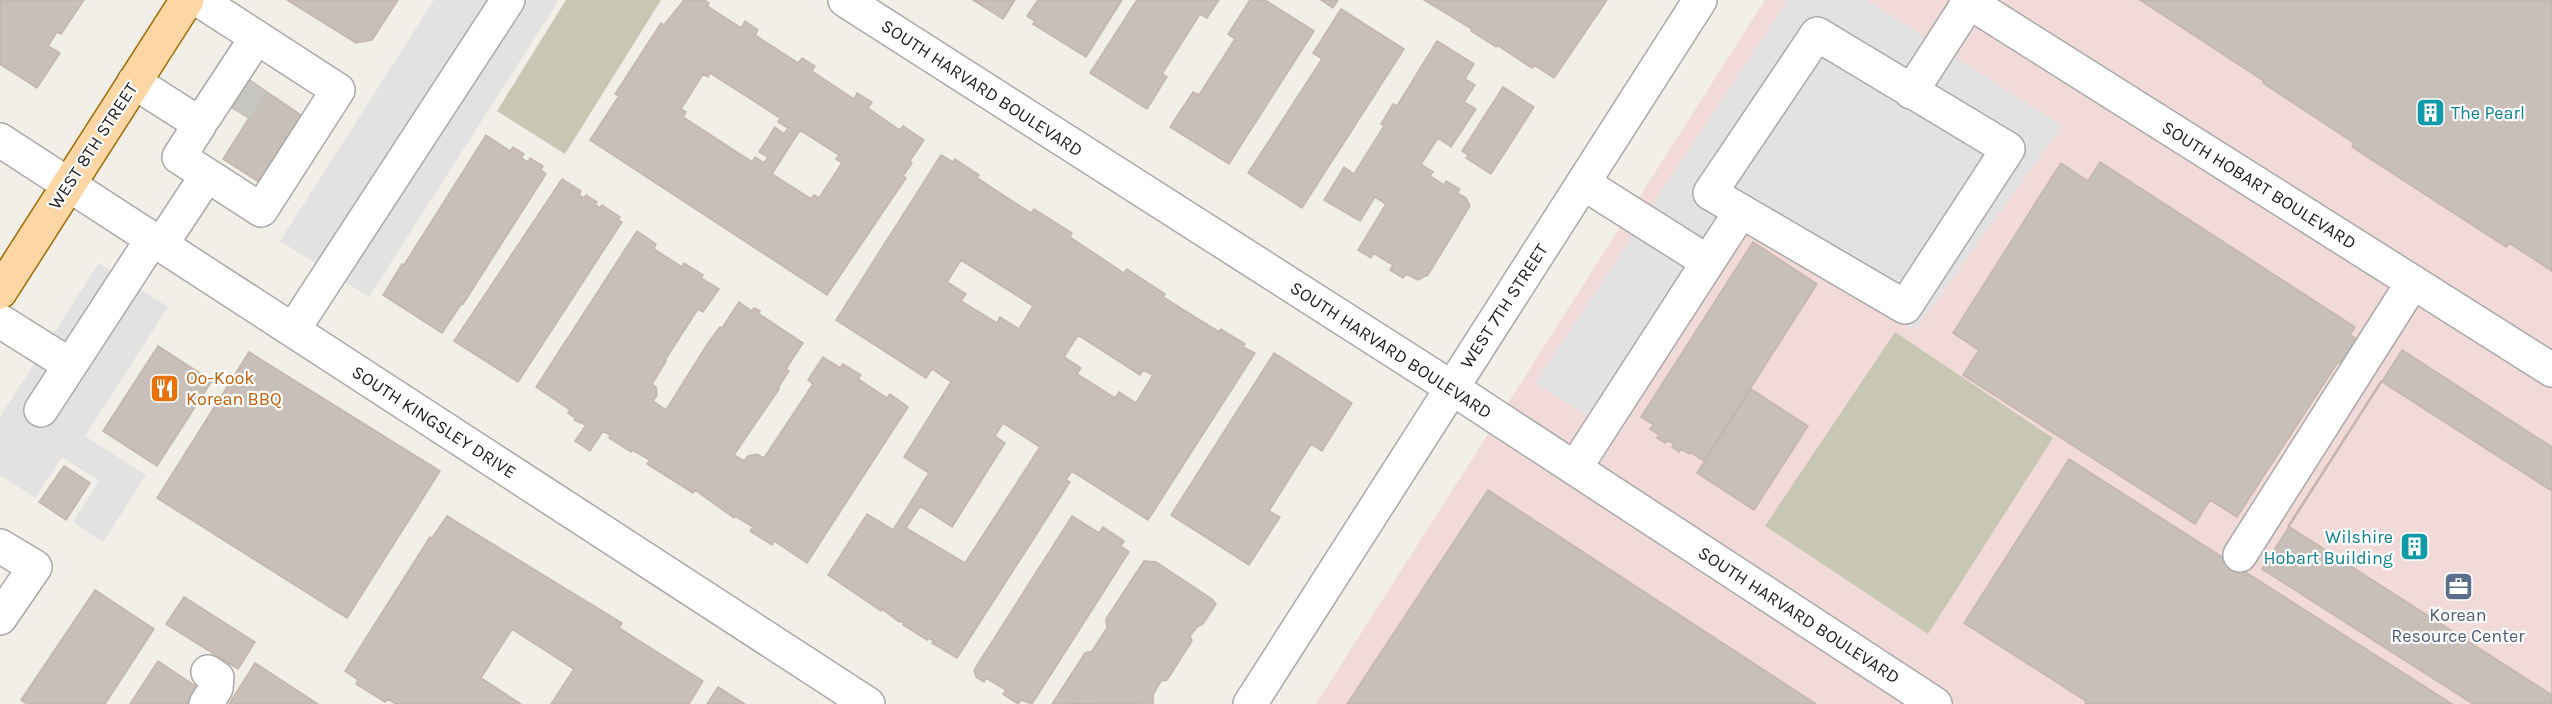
<svg xmlns="http://www.w3.org/2000/svg" width="2552" height="704" viewBox="0 0 2552 704" font-family="Karla,sans-serif">
	<rect width="100%" height="100%" fill="#f2efe9"/>
	<path fill="#f2dad9" d="M1765 0H2552V704H1316Z"/>
	<path fill="#c7c7b4" d="M566 0H661L565 154 497 111Z
		M1895 332 2053 438 1928 634 1765 526Z"/>
	<path fill="#e2e2e2" d="M434 0H559L369 297 280 241Z
		M1788 0H1867L2062 126 1915 330 1753 226 1617 434 1535 383Z
		M99 263 168 307 85 436 146 475 103 542 73 522 99 481 62 457 35 498 0 475V417Z"/>
	<path fill="#c7bfb8" stroke="#c4b6ab" stroke-width="1.5" fill-rule="evenodd" d="M0 0H84L61 34 57 32 48 46 60 53 37 88 0 64Z
		M287 0H398L372 40 356 43Z
		M684 0H704L709 3 707 6 741 28 745 21 758 30 755 35 798 63 802 58 815 66 812 71 854 99 857 93 872 102 868 108 888 122 900 130 903 126 924 140 910 161 912 163 903 176 906 178 827 295 590 140 619 96 615 94 661 23 664 25ZM710 73 780 118 778 122 788 128 784 134 775 127 759 152 768 157 764 163 755 157 752 162 683 117 686 112 681 109 703 74 708 77ZM800 130 839 155 836 159 842 163 819 198 814 195 811 199 772 174Z
		M973 0H1015L1003 19Z
		M1038 0H1122L1086 57 1033 24 1035 21 1027 16Z
		M1137 0H1219L1207 18 1200 14 1162 74 1167 77 1147 109 1090 73Z
		M1250 0H1265L1314 31 1229 164 1170 127 1193 92 1199 95 1235 39 1228 34Z
		M1321 0H1338L1333 8Z
		M1424 0H1607L1554 78 1534 65 1532 68 1497 45 1496 47 1471 31 1472 29Z
		M2140 0H2552V271L2509 243 2506 247 2352 147 2354 143 2263 83 2264 81Z
		M1341 9 1404 49 1302 208 1248 173 1322 59 1313 53Z
		M1437 41 1474 64 1465 79 1475 85 1464 102 1476 109 1451 147 1438 138 1421 164 1433 172 1430 176 1444 185 1446 181 1460 189 1457 193 1466 198 1470 206 1428 275 1418 280 1406 274 1403 278 1390 270 1393 265 1373 253 1371 258 1358 250 1386 204 1375 197 1360 221 1324 200 1344 167 1354 174 1384 126 1381 124 1393 104 1397 106Z
		M242 75 301 115 277 153 284 157 274 172 268 168 259 182 223 159 249 118 224 103Z
		M1503 87 1534 107 1491 174 1466 158 1468 155 1462 151Z
		M486 135 510 151 513 147 524 154 521 158 528 162 530 158 543 166 541 170 546 174 463 304 462 303 442 333 383 295 402 264 404 265Z
		M941 155 953 162 955 159 979 175 977 178 1031 213 1034 209 1072 233 1070 237 1124 273 1127 269 1165 294 1163 297 1219 332 1221 329 1245 344 1243 347 1255 353 1148 520 1072 471 1066 480 1070 482 957 658 932 643 934 641 928 638 927 640 903 625 904 623 900 621 899 622 882 609 881 611 828 575 867 514 893 530 929 473 904 457 951 382 932 369 926 378 836 320ZM961 260 1033 306 1019 329 1000 317 997 323 961 301 966 294 947 282ZM1078 335 1140 375 1143 370 1153 375 1136 403 1119 392 1115 398 1077 374 1081 368 1064 357ZM1003 423 1040 447 965 563 906 528 920 506 952 527 1005 443 995 436Z
		M2100 162 2355 327 2350 335 2357 339 2341 364 2338 362 2237 517 2210 500 2195 524 1963 375 1979 350 1953 333 2052 177 2061 163 2088 181Z
		M562 179 581 191 579 195 584 198 586 195 597 202 595 205 600 208 602 205 620 217 618 220 622 222 518 382 454 341Z
		M637 231 656 244 654 249 682 267 684 263 703 275 701 278 719 289 703 312 698 309 665 360 666 361 652 384 656 387 657 395 653 401 666 410 708 343 720 327 722 328 739 302 752 311 754 308 760 311 759 314 803 343 786 369 789 371 778 388 779 389 734 455 744 461 748 456 757 454 764 458 813 384 808 380 823 357 840 368 843 364 861 375 858 379 887 398 890 394 908 407 807 563 774 541 772 545 750 531 753 527 735 516 734 518 695 490 693 493 647 464 650 460 632 450 631 452 609 438 610 435 603 431 590 451 575 441 586 425 574 420 575 418 568 413 570 410 536 387Z
		M1753 242 1817 284 1704 461 1690 452 1689 454 1681 449 1679 452 1672 447 1674 444 1667 440 1665 443 1657 438 1659 435 1650 429 1654 425 1641 417Z
		M158 346 212 381 157 466 103 431Z
		M2402 350 2552 447V704H2473L2262 569Z
		M249 352 440 471 347 618 157 498Z
		M1274 353 1352 403 1322 451 1311 444 1269 511 1280 517 1249 565 1171 515Z
		M2381 381 2552 491V695L2288 526Z
		M1751 389 1808 426 1754 510 1697 473Z
		M2069 459 2452 704H2085L2086 701 1964 623Z
		M64 466 90 483 66 520 39 502Z
		M1488 490 1816 704H1347Z
		M447 516 622 623 619 628 703 681 689 704H551L574 669 512 629 481 678 521 704H396L388 699 385 702 356 684 358 680 345 671 430 537 432 538Z
		M1072 516 1099 533 1103 527 1124 541 1121 546 1129 552 1032 704 1021 700 1018 704 1003 694 1006 690 986 678 984 682 976 677 974 670Z
		M1144 561 1156 562 1212 599 1216 604 1203 624 1197 627 1190 636 1192 641 1167 680 1161 681 1153 695V703L1052 704 1085 653 1092 651 1107 628 1106 619Z
		M95 590 154 629 105 704H27L21 700Z
		M184 597 255 642 238 669 166 624Z
		M158 661 200 689 190 704H130Z
		M255 663 318 704H229Z
		M718 687 745 704H707Z"/>
	<g fill="none" stroke-linecap="round" stroke-linejoin="round">
		<path stroke="#c8c6c1" stroke-width="33" stroke-dasharray="33 16" stroke-linecap="butt" d="M235 110 253 83"/>
		<defs>
			<path id="minor" d="M845 0 1452 388 1935 704
				M1966 0 2552 370
				M134 82 200 124 179 157 261 210 338 90 199 0
				M1911 92 1969 2
				M205 116 247 52
				M0 140 868 704
				M1583 183 1708 262
				M161 245 207 175
				M0 321 70 365
				M293 330 508 0
				M41 410 153 238
				M1575 468 1741 211 1905 307 2008 149 1817 34 1710 193 1741 211
				M0 546 35 567 0 618
				M2240 555 2413 282
				M206 704 216 688 217 678 208 672
				M1250 704 1700 0"/>
			<path id="major" d="M0 292 187 0"/>
		</defs>
		<use href="#minor" stroke="#a9a9a9" stroke-width="36"/>
		<use href="#major" stroke="#a06b00" stroke-width="36"/>
		<use href="#minor" stroke="#fff" stroke-width="33"/>
		<use href="#major" stroke="#fcd6a4" stroke-width="33"/>
	</g>
	<defs>
		<symbol id="building-square" viewBox="-11 -11 22 22"><rect x="-9" y="-9" width="18" height="18" rx="4" fill="#0f9aa8" stroke="#fff"/><path d="M-4-6H4V6H1V3H-1V6H-4ZM-2.5-4.3h1.7v1.8h-1.7ZM.8-4.3h1.7v1.8H.8ZM-2.5-1h1.7V.8h-1.7ZM.8-1h1.7V.8H.8Z" fill="#fff"/></symbol>
		<symbol id="restaurant-square" viewBox="-11 -11 22 22"><rect x="-9" y="-9" width="18" height="18" rx="4" fill="#e8710a" stroke="#fff"/><path d="M-5-6h1v4h1v-4h1v4h1v-4h1v5L-1.5 .5V6h-2V.5L-5-1ZM5-6V6H3V1.5H1.5Q1.5-4 5-6Z" fill="#fff"/></symbol>
		<symbol id="office-square" viewBox="-11 -11 22 22"><rect x="-9" y="-9" width="18" height="18" rx="4" fill="#5c6f8a" stroke="#fff"/><path d="M-6-3h4V-5.5h4V-3h4V5H-6ZM-1-4.5V-3h2v-1.5ZM-6 0V1H6V0Z" fill="#fff"/></symbol>
	</defs>
	<g fill-rule="evenodd">
		<use href="#building-square" x="2414" y="96" width="33" height="33"/>
		<use href="#restaurant-square" x="148" y="372" width="33" height="33"/>
		<use href="#building-square" x="2398" y="530" width="33" height="33"/>
		<use href="#office-square" x="2442" y="570" width="33" height="33"/>
	</g>
	<g text-anchor="middle" dominant-baseline="central" stroke-width="4.5" stroke-linejoin="round" paint-order="stroke">
		<g font-size="18" fill="#222" stroke="#fff">
			<text transform="translate(982 88) rotate(33)">SOUTH HARVARD BOULEVARD</text>
			<text transform="translate(93 146) rotate(-57)">WEST 8TH STREET</text>
			<text transform="translate(2259 185) rotate(32)">SOUTH HOBART BOULEVARD</text>
			<text transform="translate(1504 306) rotate(-57)">WEST 7TH STREET</text>
			<text transform="translate(1391 350) rotate(33)">SOUTH HARVARD BOULEVARD</text>
			<text transform="translate(434 422) rotate(33)">SOUTH KINGSLEY DRIVE</text>
			<text transform="translate(1799 615) rotate(33)">SOUTH HARVARD BOULEVARD</text>
		</g>
		<g font-size="18" fill="#0d838f" stroke="#fff" text-anchor="start">
			<text x="2451" y="113">The Pearl</text>
			<text x="2393" y="537" text-anchor="end">Wilshire<tspan x="2393" dy="21">Hobart Building</tspan></text>
		</g>
		<g font-size="18" fill="#c56008" stroke="#fff" text-anchor="start">
			<text x="186" y="378">Oo-Kook<tspan x="186" dy="21">Korean BBQ</tspan></text>
		</g>
		<g font-size="18" fill="#4e5e75" stroke="#fff">
			<text x="2458" y="615">Korean<tspan x="2458" dy="21">Resource Center</tspan></text>
		</g>
	</g>
</svg>
